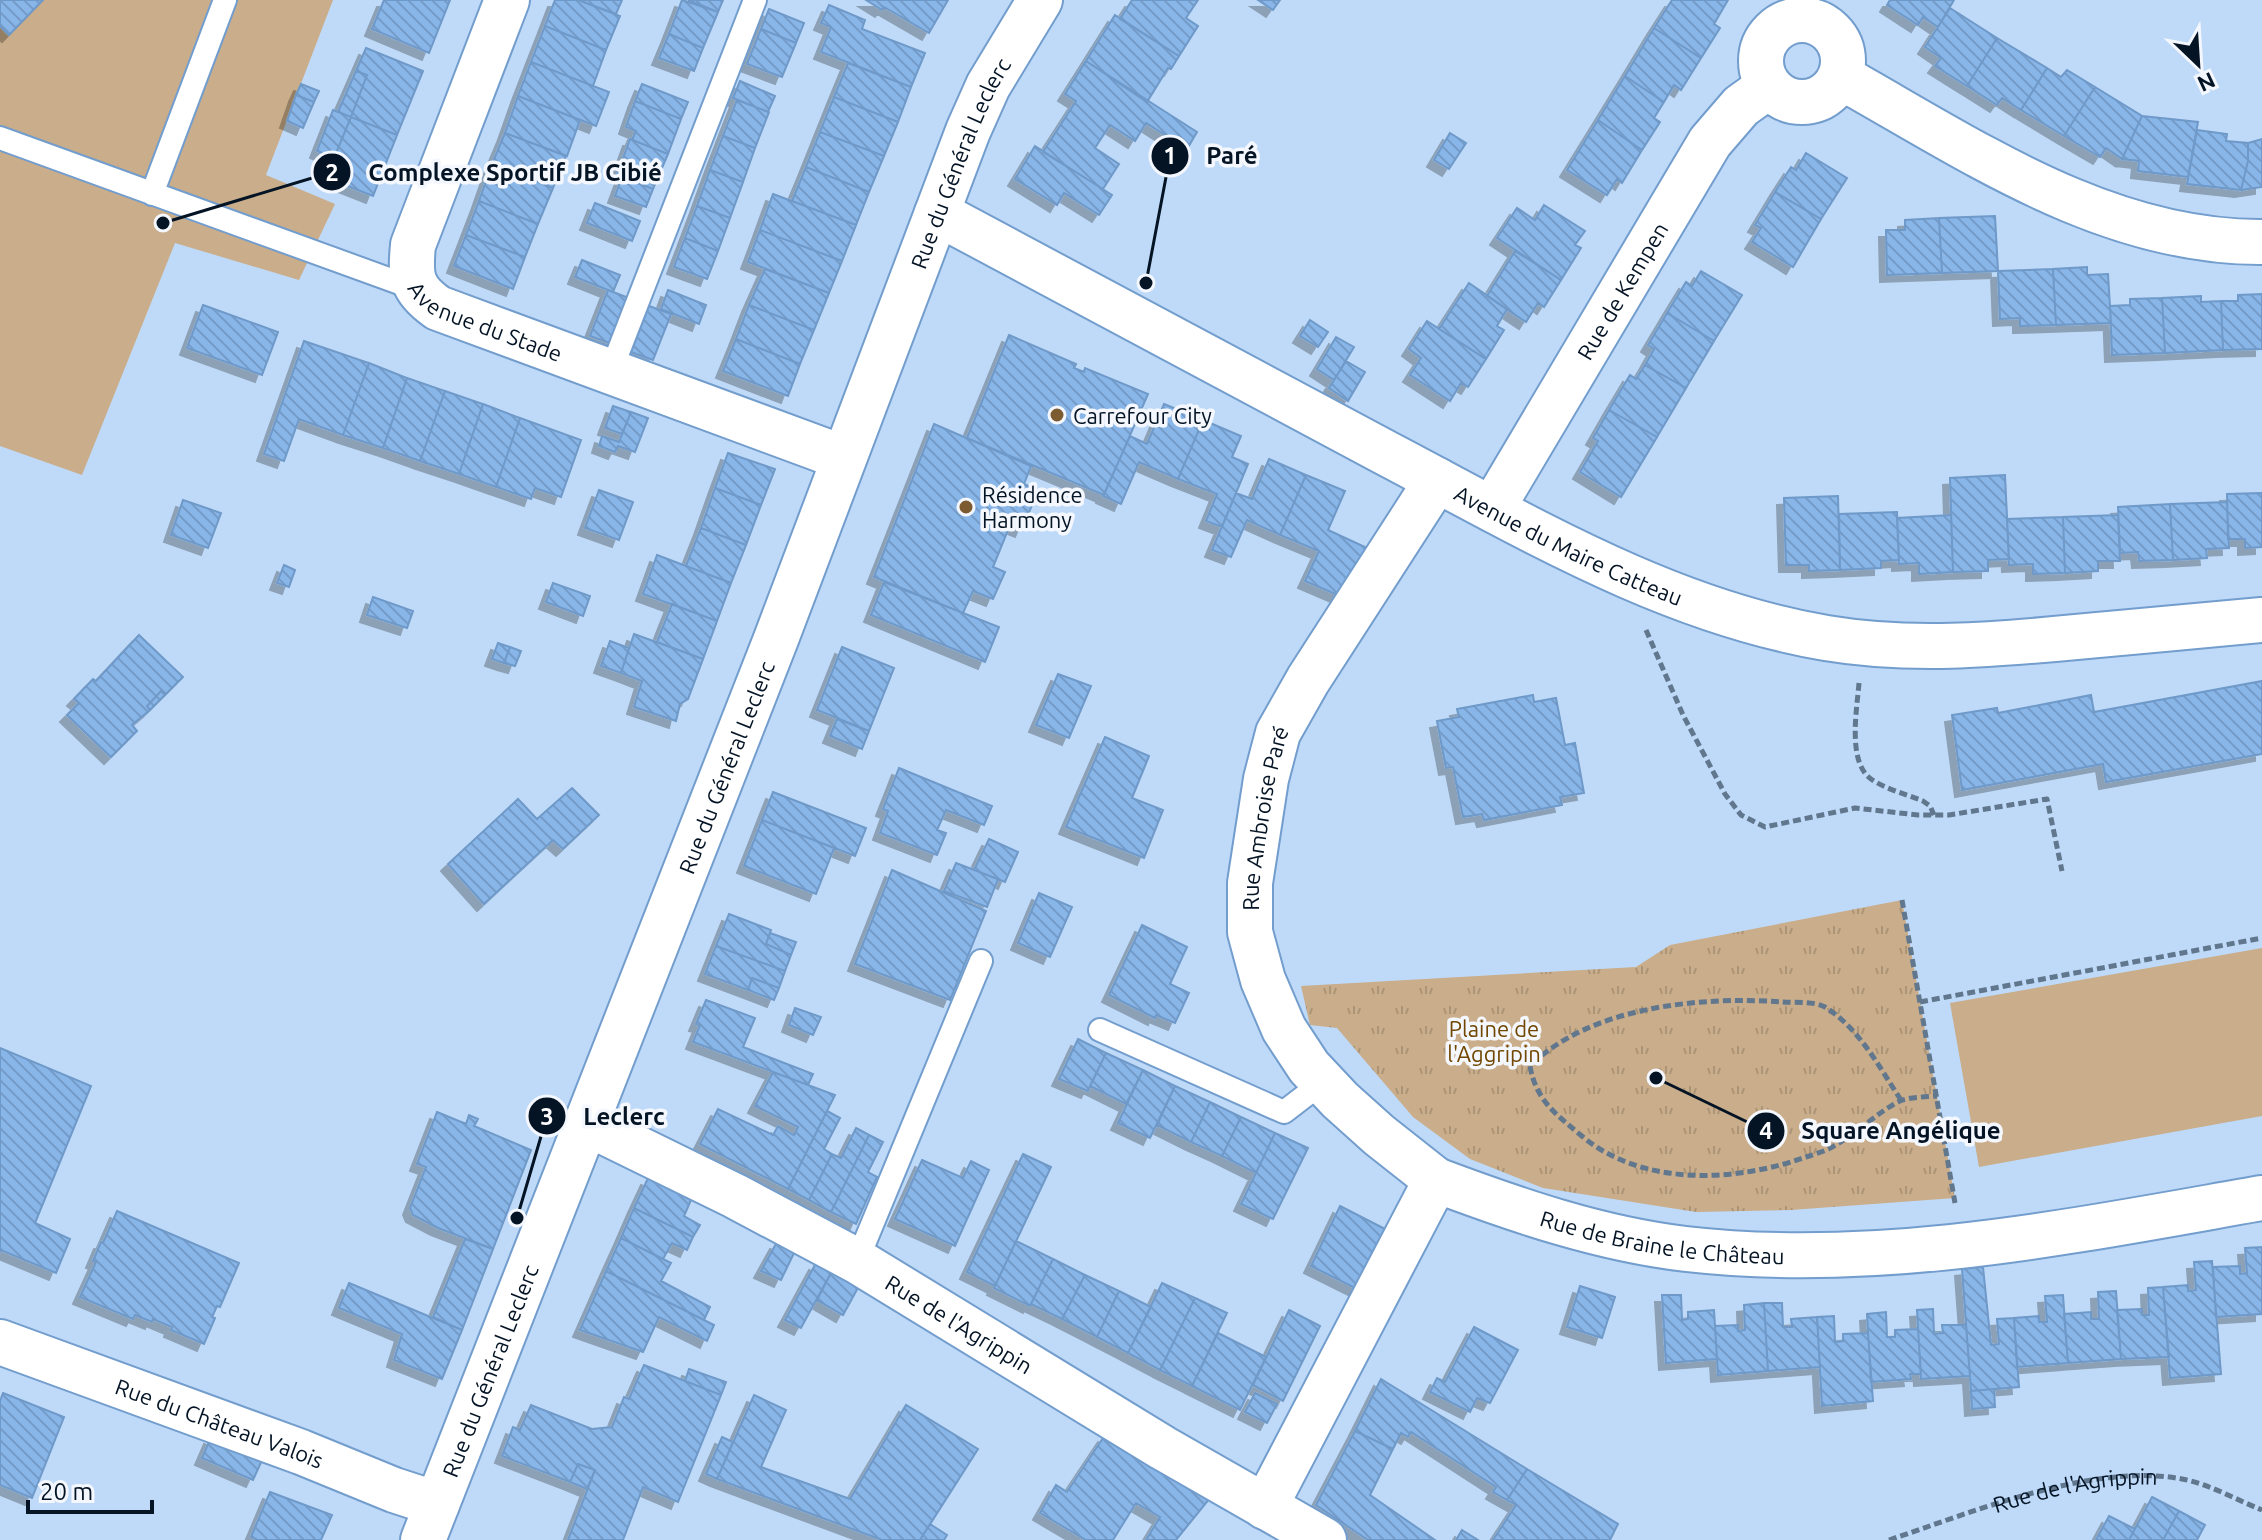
<svg xmlns="http://www.w3.org/2000/svg" width="2262" height="1540" viewBox="0 0 2262 1540" font-family="Ubuntu,sans-serif">
	<defs>
		<pattern id="park-tufts" width="24" height="20" patternUnits="userSpaceOnUse" patternTransform="scale(2)"><rect width="24" height="20" fill="#caad8a"/><path d="M3 7l-1-3M5 7V3M7 7l1-3M15 17l-1-3M17 17v-4M19 17l1-3" fill="none" stroke="#ac9477"/></pattern>
		<pattern id="building-back-hatch" width="6" height="6" patternUnits="userSpaceOnUse" patternTransform="scale(2)"><rect width="6" height="6" fill="#89b6e9"/><path d="M-1 5l2 2M0 0l6 6M5-1l2 2" fill="none" stroke="#759cc8"/></pattern>
		<filter id="shadow"><feDropShadow dx="-7" dy="7" stdDeviation="0" flood-color="#0004"/></filter>
	</defs>
	<rect width="100%" height="100%" fill="#bfdaf8"/>
	<path fill="url(#park-tufts)" d="M1902 900 1955 1198 1791 1210 1696 1212 1543 1188 1470 1159 1413 1117 1337 1028 1310 1025 1301 986 1636 967 1670 945Z"/>
	<path fill="#caad8a" d="M0 0H333L266 175 335 204 299 280 175 243 82 475 0 446Z
		M2262 948V1116L1979 1167 1950 1003Z"/>
	<path fill="url(#building-back-hatch)" stroke="#6e99c8" stroke-width="2" filter="url(#shadow)" d="M0 0H43L9 35 0 26Z
		M384 0H450L429 53 372 29Z
		M555 0H578L620 16 606 50 545 26Z
		M578 0H622L616 14Z
		M682 0 718 12 703 48 669 34Z
		M688 0H723L718 12Z
		M866 0H948L929 33 884 7 882 10Z
		M1132 0H1198L1186 18 1198 26 1179 56 1120 19Z
		M1258 0H1280L1273 10Z
		M1672 0H1728L1714 24 1720 28 1701 58 1654 28Z
		M1890 0H1954L1938 27 1923 17 1918 25 1887 5Z
		M829 5 865 20 862 29 925 53 911 87 821 52 831 27 821 23Z
		M1950 8 1997 38 1967 86 1935 66 1941 58 1925 47Z
		M769 9 804 23 796 43 761 29Z
		M1115 15 1179 56 1171 69 1168 68 1147 102 1086 61Z
		M545 26 606 50 593 86 531 62Z
		M1654 28 1701 58 1681 90 1674 85 1664 102 1625 76Z
		M761 29 796 43 782 77 747 64Z
		M669 34 703 48 694 71 659 58Z
		M1997 38 2047 68 2021 110 2002 98 1997 105 1967 86Z
		M366 48 423 71 397 135 351 117 367 75 356 71Z
		M1086 61 1197 132 1187 149 1146 123 1135 141 1110 125 1095 148 1119 164 1103 189 1043 152 1076 101 1065 94Z
		M531 62 609 92 596 126 518 96Z
		M848 63 911 87 898 122 834 97Z
		M2047 68 2061 77 2067 70 2095 87 2064 136 2021 110Z
		M356 71 367 75 351 117 338 112Z
		M1625 76 1664 102 1654 118 1660 122 1642 150 1598 120Z
		M740 81 775 96 768 112 733 98Z
		M301 84 319 91 314 102 296 95Z
		M642 84 688 102 681 119 635 101Z
		M2095 87 2142 116 2122 159 2106 148 2100 157 2064 136Z
		M296 95 314 102 303 128 287 121Z
		M518 96 580 120 567 156 505 133Z
		M834 97 898 122 884 156 820 132Z
		M737 100 769 112 755 148 723 136Z
		M635 101 681 119 668 154 632 140 636 131 626 127Z
		M333 110 351 117 334 158 317 151Z
		M2142 116 2198 122 2188 177 2138 171 2139 161 2122 159Z
		M351 117 397 135 373 196 322 176 330 157 334 158Z
		M1598 120 1642 150 1622 183 1617 179 1607 195 1567 170Z
		M2197 130 2227 134 2226 141 2248 143V161L2241 190 2187 184Z
		M820 132 884 156 869 192 806 167Z
		M505 133 566 156 553 188 492 164Z
		M1450 133 1466 143 1449 169 1434 160Z
		M723 136 755 148 743 182 710 170Z
		M630 139 668 154 653 189 617 175Z
		M2262 139V187L2241 190 2248 161V143Z
		M1035 146 1112 195 1099 215 1064 193 1057 205 1015 179Z
		M1806 153 1847 178 1821 219 1775 192 1791 167 1796 170Z
		M492 164 553 188 538 224 479 201Z
		M806 167 869 192 856 225 792 201Z
		M710 170 743 182 730 218 697 206Z
		M622 177 653 189 646 207 615 196Z
		M1775 192 1821 219 1793 267 1752 242 1761 228 1755 225Z
		M773 194 856 225 842 261 760 230Z
		M479 201 538 224 525 257 466 235Z
		M595 203 640 221 632 241 587 223Z
		M1544 205 1585 231 1575 245 1581 248 1561 280 1497 238 1517 208 1535 220Z
		M697 206 730 218 718 251 685 238Z
		M1995 216 1998 271 1942 273 1939 218Z
		M1939 218 1942 273 1887 275 1886 230H1905V220Z
		M760 230 842 261 829 293 748 262Z
		M466 235 525 257 513 289 454 266Z
		M685 238 718 251 707 279 674 267Z
		M1515 251 1561 280 1544 307 1538 303 1526 322 1487 296Z
		M582 260 620 275 613 292 575 277Z
		M2087 267V275L2108 274 2111 323 2056 325 2053 269Z
		M765 269 829 293 814 330 749 305Z
		M2053 269 2056 325 2020 326V318L2000 319 1998 271Z
		M1701 271 1742 295 1714 341 1667 313 1686 282 1692 286Z
		M1469 283 1507 309 1497 326 1504 330 1486 359 1439 329Z
		M608 290 629 298 612 344 590 336Z
		M668 290 706 305 699 324 661 309Z
		M2262 294V349L2223 350 2221 301H2238V295Z
		M2201 296V302L2221 301 2223 350 2165 353 2162 298Z
		M2162 298 2165 353 2112 355 2110 306 2130 305V299Z
		M203 305 278 332 262 375 187 348Z
		M749 305 814 330 800 364 736 339Z
		M649 306 671 314 653 360 631 352Z
		M1667 313 1714 341 1686 388 1645 365 1654 349 1648 345Z
		M1310 320 1328 332 1318 347 1300 336Z
		M1427 321 1486 359 1468 387 1461 383 1450 401 1410 375 1421 358 1409 349Z
		M1009 335 1076 364 1074 368 1084 372 1085 368 1148 394 1104 495 967 438Z
		M1336 337 1354 347 1334 380 1317 369Z
		M736 339 800 364 788 396 723 371Z
		M304 341 369 363 343 435 299 419 284 461 264 454Z
		M1346 361 1365 372 1348 401 1329 388Z
		M369 363 407 378 383 448 343 435Z
		M1645 365 1686 388 1657 437 1609 410 1630 375 1636 379Z
		M407 378 445 391 420 461 383 448Z
		M445 391 483 404 459 474 420 461Z
		M483 404 520 418 496 487 459 474Z
		M1164 404 1203 420 1178 479 1139 462 1121 504 1103 496 1130 436 1147 444Z
		M613 406 631 412 622 434 605 428Z
		M1609 410 1657 437 1621 497 1580 472 1598 441 1593 438Z
		M631 412 648 418 635 452 618 446 615 452 599 446 602 436 619 442Z
		M520 418 581 440 561 497 535 488 531 499 496 487Z
		M1203 420 1241 436 1232 457 1248 464 1222 527 1206 521 1217 494 1178 479Z
		M934 424 1031 466 1024 484 1038 490 1022 530 1010 525 993 567 1005 572 993 599 973 591 963 613 874 577Z
		M728 453 775 469 761 505 715 488Z
		M1269 459 1306 475 1280 535 1247 520 1231 557 1212 550 1236 493 1252 499Z
		M1306 475 1345 491 1328 530 1367 548 1340 596 1305 581 1319 551 1280 535Z
		M2005 475 2009 559 1988 560V571L1953 572 1950 478Z
		M715 488 761 505 746 545 701 528Z
		M599 490 633 502 619 540 585 528Z
		M2262 493V547L2245 548V539H2228L2227 494Z
		M1838 496 1840 570 1809 571V565H1786L1784 498Z
		M183 500 221 513 208 548 171 535Z
		M2227 502 2229 548 2206 549 2207 558 2173 560 2170 504Z
		M2170 504 2173 560 2139 561 2138 552 2120 553 2118 507Z
		M1897 512 1899 560 1881 561V568L1840 570 1839 514Z
		M1951 515 1953 572 1919 574V563L1899 564 1897 518Z
		M2118 515 2120 561H2098V571L2065 573 2063 517Z
		M2063 517 2065 573 2033 574V564L2009 565 2007 519Z
		M701 528 746 545 731 583 686 566Z
		M657 555 731 583 717 621 643 594Z
		M284 565 295 570 289 587 277 583Z
		M884 582 999 627 985 662 871 615Z
		M553 583 590 596 583 616 546 602Z
		M373 597 413 611 407 628 367 615Z
		M672 604 717 621 703 659 657 642Z
		M634 634 703 659 688 699 680 704 676 721 634 707 642 681 621 673Z
		M139 635 183 677 165 695 161 691 147 706 150 710 132 725 137 731 111 757 67 715 79 703 74 699 93 679 96 681Z
		M610 641 629 648 621 673 601 666Z
		M498 643 510 647 504 663 492 659Z
		M510 647 521 651 515 666 504 663Z
		M842 647 894 668 869 731 817 710Z
		M1058 674 1091 686 1069 738 1036 725Z
		M2262 681V754L2106 782 2103 764 1962 790 1952 715 1997 708 1998 713 2091 695 2094 712Z
		M161 691 165 695 150 710 147 706Z
		M1533 695 1534 702 1556 698 1565 745 1575 743 1584 793 1560 797 1562 805 1484 820 1482 814 1463 817 1453 767 1446 768 1437 721 1459 717 1457 709Z
		M837 719 869 731 862 749 830 736Z
		M1105 737 1149 756 1132 798 1163 810 1144 858 1066 827Z
		M899 768 992 806 984 825 946 810 937 830 946 833 937 855 880 833 888 811 883 809Z
		M572 788 599 815 563 849 553 840 484 904 448 864 518 799 537 819Z
		M773 792 866 828 855 856 762 820Z
		M762 820 834 848 816 894 744 866Z
		M989 839 1018 852 1005 882 974 870Z
		M956 863 998 879 987 907 944 891Z
		M892 870 986 911 950 1000 855 964Z
		M1039 893 1072 907 1050 957 1018 943Z
		M729 914 771 930 766 944 791 955 785 971 716 946Z
		M1142 925 1187 947 1170 984 1189 993 1175 1023 1156 1015 1155 1018 1109 995Z
		M770 933 796 942 791 955 766 944Z
		M716 946 785 971 779 988 752 978 748 990 705 974Z
		M752 978 779 988 774 1000 748 990Z
		M706 1000 755 1018 743 1047 813 1074 808 1085 693 1042 700 1025 696 1024Z
		M795 1008 821 1017 813 1035 789 1025Z
		M1078 1039 1106 1053 1088 1091 1059 1079Z
		M0 1048 91 1086 35 1223 70 1239 56 1273 1 1250 0 1252Z
		M1106 1053 1143 1070 1126 1104 1090 1086Z
		M1143 1070 1175 1086 1150 1138 1118 1123Z
		M773 1072 835 1095 788 1189 700 1144 718 1109 773 1135 778 1126 794 1135 798 1127 755 1106Z
		M1175 1086 1210 1102 1191 1142 1157 1125Z
		M1210 1102 1241 1117 1222 1156 1191 1142Z
		M827 1111 840 1118 824 1149 832 1154 809 1200 788 1189Z
		M437 1112 466 1124 469 1115 478 1119 474 1126 531 1150 493 1249 438 1228 413 1215 410 1208 426 1167 417 1164Z
		M1241 1117 1275 1133 1256 1173 1222 1156Z
		M856 1128 869 1135 831 1212 809 1200 832 1154 841 1158Z
		M1275 1133 1308 1148 1273 1219 1241 1204Z
		M869 1135 883 1142 868 1172 877 1177 856 1224 831 1212Z
		M1023 1154 1051 1167 995 1286 967 1272Z
		M922 1160 963 1178 971 1161 989 1170 955 1246 895 1219Z
		M648 1178 691 1200 684 1216 700 1225 693 1237 634 1208Z
		M1340 1206 1387 1230 1357 1289 1311 1266Z
		M634 1208 693 1237 687 1250 672 1243 663 1259 621 1238Z
		M117 1211 239 1263 220 1307 217 1306 212 1317 215 1318 204 1344 171 1330 172 1327 153 1319 152 1322 135 1315 133 1319 80 1297 96 1262 93 1261 101 1242 103 1243Z
		M621 1238 671 1263 661 1281 710 1307 704 1320 606 1271Z
		M465 1239 493 1249 462 1330 433 1317Z
		M1016 1241 1053 1259 1030 1306 994 1288Z
		M777 1242 795 1251 781 1280 761 1271Z
		M2262 1247V1314L2216 1317 2213 1267 2240 1266V1274L2247 1273 2245 1248Z
		M1053 1259 1085 1275 1062 1319 1031 1304Z
		M2212 1261 2221 1374 2170 1378 2163 1287 2188 1285V1291L2196 1290 2194 1262Z
		M816 1263 832 1271 801 1328 785 1320Z
		M1983 1267 1991 1345 1999 1344 1997 1319 2014 1318 2019 1387 1971 1391 1962 1269Z
		M606 1271 714 1325 707 1341 659 1317 643 1352 580 1330Z
		M832 1271 859 1286 843 1315 817 1300Z
		M1085 1275 1119 1291 1097 1337 1062 1319Z
		M349 1283 462 1330 442 1379 394 1360 402 1334 339 1308Z
		M1162 1283 1195 1298 1160 1370 1128 1353Z
		M1580 1286 1615 1297 1602 1338 1567 1327Z
		M2163 1287 2169 1357 2121 1359 2117 1310 2142 1309V1315H2149L2148 1288Z
		M1119 1291 1151 1307 1128 1353 1097 1337Z
		M2116 1291 2121 1359 2068 1363 2064 1314 2091 1312V1319H2099L2098 1292Z
		M1662 1295H1681L1682 1320 1688 1319V1312L1714 1310 1717 1359 1666 1363Z
		M2063 1295 2068 1363 2017 1367 2014 1318 2039 1316V1322H2047L2045 1296Z
		M1195 1298 1227 1313 1192 1386 1160 1370Z
		M1764 1303H1782L1783 1327H1792L1791 1319 1817 1317 1820 1367 1768 1371Z
		M1764 1303 1768 1371 1718 1375 1715 1326 1738 1325V1331L1745 1330 1744 1305Z
		M1933 1309 1934 1334 1943 1333 1942 1325H1966L1970 1376 1921 1379 1917 1310Z
		M1289 1310 1320 1326 1283 1401 1253 1385Z
		M1886 1312 1887 1337H1895V1330L1918 1329 1921 1374H1910L1911 1379 1871 1382 1867 1314Z
		M1834 1316 1835 1342 1843 1341V1334L1868 1333 1873 1401 1822 1406 1817 1317Z
		M1474 1327 1518 1350 1490 1403 1477 1398 1470 1412 1430 1392 1437 1378 1445 1382Z
		M1218 1333 1266 1357 1240 1410 1192 1386Z
		M644 1365 721 1395 678 1502 643 1487 623 1540H568L595 1470 578 1464 570 1482 502 1456 513 1427 520 1430 531 1405 592 1429 612 1427 624 1397 629 1399Z
		M689 1369 726 1382 721 1395 685 1381Z
		M1381 1379 1527 1469 1507 1500 1493 1492 1496 1487 1411 1432 1408 1437 1401 1433 1393 1449 1355 1431Z
		M1994 1389 1995 1407 1972 1409 1971 1391Z
		M3 1393 64 1417 32 1498 0 1485V1401Z
		M1255 1393 1277 1404 1267 1423 1245 1412Z
		M754 1395 786 1410 761 1467 850 1499 906 1405 978 1449 920 1540H882L717 1479Z
		M1355 1431 1393 1449 1370 1495 1435 1540H1368L1316 1505Z
		M1105 1435 1210 1498 1176 1540H1146L1160 1517 1136 1503 1113 1540H1086L1040 1513 1056 1485 1067 1492Z
		M211 1437 263 1458 253 1480 202 1458Z
		M722 1437 733 1442 717 1479 706 1474Z
		M578 1464 595 1470 587 1489 570 1482Z
		M1527 1469 1618 1524 1610 1540H1493L1516 1505 1507 1500Z
		M270 1492 332 1515 321 1540H258L251 1537Z
		M2152 1497 2179 1511 2163 1540H2129Z
		M2179 1511 2205 1525 2197 1540H2163Z
		M2109 1516 2135 1529 2129 1540H2096Z
		M930 1524 947 1535 944 1540H920Z
		M1462 1530 1478 1540H1456Z"/>
	<g fill="none" stroke-linecap="round" stroke-linejoin="round">
		<defs>
			<path id="service" d="M0 138 416 289
				M152 194 225 0
				M610 373 755 0
				M1100 1030 1284 1112 1323 1082
				M857 1261 981 961"/>
			<g id="minor">
				<path id="s2" d="M507 0 413 245C410 277 411 289 438 308L844 458"/>
				<circle cx="1802" cy="61" r="41"/>
				<path d="M1841 77C1971 150 2106 243 2262 242"/>
				<path id="s3" d="M937 213C1086 293 1236 373 1386 453 1527 527 1667 611 1826 638 1909 652 1993 645 2076 637 2138 631 2200 626 2262 620"/>
				<path id="s4" d="M1492 509 1710 142 1741 106 1769 86"/>
				<path id="s5" d="M588 1124 735 1196 857 1261 1163 1448 1324 1540"/>
				<path id="s6" d="M1436 1180 1379 1135 1340 1100 1309 1067 1284 1029 1263 980 1250 932V883L1266 779 1278 733 1308 680 1437 480"/>
				<path id="s7" d="M0 1342 301 1452 394 1490 437 1504"/>
				<path id="s8" d="M1265 1507 1436 1180C1516 1210 1600 1239 1686 1249 1879 1271 2073 1231 2262 1198"/>
			</g>
			<g id="tertiary">
				<path id="s9" d="M423 1540 776 639 968 131 988 86 1040 0"/>
			</g>
		</defs>
		<use href="#service" stroke="#729dcd" stroke-width="26"/>
		<use href="#minor" stroke="#729dcd" stroke-width="48"/>
		<use href="#tertiary" stroke="#729dcd" stroke-width="48"/>
		<g stroke="#61778e" stroke-width="5" stroke-dasharray="8 4" stroke-linecap="butt">
			<path d="M1646 630 1683 715 1725 794 1741 815 1765 827 1855 808 1918 815H1949L2047 799 2062 871"/>
			<path d="M1859 683C1857 709 1847 762 1871 779 1885 789 1906 794 1923 801L1930 806 1934 815"/>
			<path d="M1902 900 1955 1203"/>
			<path d="M1920 1002 2262 938"/>
			<path d="M1901 1100C1879 1067 1860 1029 1825 1007 1814 1001 1796 1003 1783 1002 1702 996 1591 1006 1530 1066 1536 1101 1557 1115 1583 1137 1644 1187 1736 1182 1806 1157 1815 1154 1826 1151 1834 1146 1856 1134 1879 1111 1900 1101 1910 1097 1926 1097 1937 1096"/>
			<path id="s1" d="M1889 1540C1973 1512 2094 1462 2182 1479 2209 1484 2237 1500 2262 1510"/>
		</g>
		<use href="#service" stroke="#fff" stroke-width="22"/>
		<use href="#minor" stroke="#fff" stroke-width="44"/>
		<use href="#tertiary" stroke="#fff" stroke-width="44"/>
	</g>
	<g fill="#7c5b31" stroke="#f4f8fe" stroke-width="3">
		<circle cx="1057" cy="415" r="8"/>
		<circle cx="966" cy="507" r="8"/>
	</g>
	<g text-anchor="middle" dominant-baseline="central" stroke-width="7" stroke-linejoin="round" paint-order="stroke">
		<g font-size="22" fill="#041425" stroke="#f4f8fe">
			<text stroke="none"><textPath href="#s9" startOffset="1478">Rue du Général Leclerc</textPath></text>
			<text stroke="none"><textPath href="#s4" startOffset="254">Rue de Kempen</textPath></text>
			<text stroke="none"><textPath href="#s2" startOffset="384">Avenue du Stade</textPath></text>
			<text stroke="none"><textPath href="#s3" startOffset="714">Avenue du Maire Catteau</textPath></text>
			<text stroke="none"><textPath href="#s9" startOffset="830">Rue du Général Leclerc</textPath></text>
			<text stroke="none"><textPath href="#s6" startOffset="434">Rue Ambroise Paré</textPath></text>
			<text stroke="none"><textPath href="#s8" startOffset="604">Rue de Braine le Château</textPath></text>
			<text stroke="none"><textPath href="#s5" startOffset="422">Rue de l'Agrippin</textPath></text>
			<text stroke="none"><textPath href="#s9" startOffset="182">Rue du Général Leclerc</textPath></text>
			<text stroke="none"><textPath href="#s7" startOffset="234">Rue du Château Valois</textPath></text>
			<text stroke="none"><textPath href="#s1" startOffset="194">Rue de l'Agrippin</textPath></text>
		</g>
		<g font-size="22" fill="#041425" stroke="#f4f8fe" text-anchor="start">
			<text x="1073" y="415">Carrefour City</text>
			<text x="982" y="494">Résidence<tspan x="982" dy="25">Harmony</tspan></text>
		</g>
		<g font-size="22" fill="#704600" stroke="#f4f8fe">
			<text x="1494" y="1028">Plaine de<tspan x="1494" dy="25">l'Aggripin</tspan></text>
		</g>
	</g>
	<path fill="none" stroke="#041425" stroke-width="3" d="M1146 283L1170 156M163 223L332 172M517 1218L547 1116M1656 1078L1766 1131"/>
	<g fill="#041425" stroke="#f4f8fe" stroke-width="3">
		<circle cx="1146" cy="283" r="8"/>
		<circle cx="163" cy="223" r="8"/>
		<circle cx="517" cy="1218" r="8"/>
		<circle cx="1656" cy="1078" r="8"/>
		<circle cx="1170" cy="156" r="20"/>
		<circle cx="332" cy="172" r="20"/>
		<circle cx="547" cy="1116" r="20"/>
		<circle cx="1766" cy="1131" r="20"/>
	</g>
	<g font-size="24" text-anchor="middle" font-weight="bold" fill="#fff">
		<text x="1170" y="164">1</text>
		<text x="332" y="181">2</text>
		<text x="547" y="1125">3</text>
		<text x="1766" y="1139">4</text>
	</g>
	<g font-size="24" text-anchor="middle" font-weight="bold" fill="#041425" stroke="#f4f8fe" stroke-width="7" stroke-linejoin="round" paint-order="stroke">
		<text x="1232" y="164">Paré</text>
		<text x="515" y="181">Complexe Sportif JB Cibié</text>
		<text x="624" y="1125">Leclerc</text>
		<text x="1901" y="1139">Square Angélique</text>
	</g>
	<g transform="translate(2198 64) rotate(155)" stroke="#f4f8fe" stroke-width="6" paint-order="stroke">
	<path d="M0-6L14 30L0 20L-14 30Z" fill="#041425"/>
	<text y="-12" font-size="22" font-weight="bold" text-anchor="middle" fill="#041425">N</text>
	</g>
	<path d="M28 1500v12h124v-12" fill="none" stroke="#041425" stroke-width="4"/>
	<text x="40" y="1500" font-size="24" fill="#041425" stroke="#f4f8fe" stroke-width="6" paint-order="stroke">20 m</text>
</svg>
